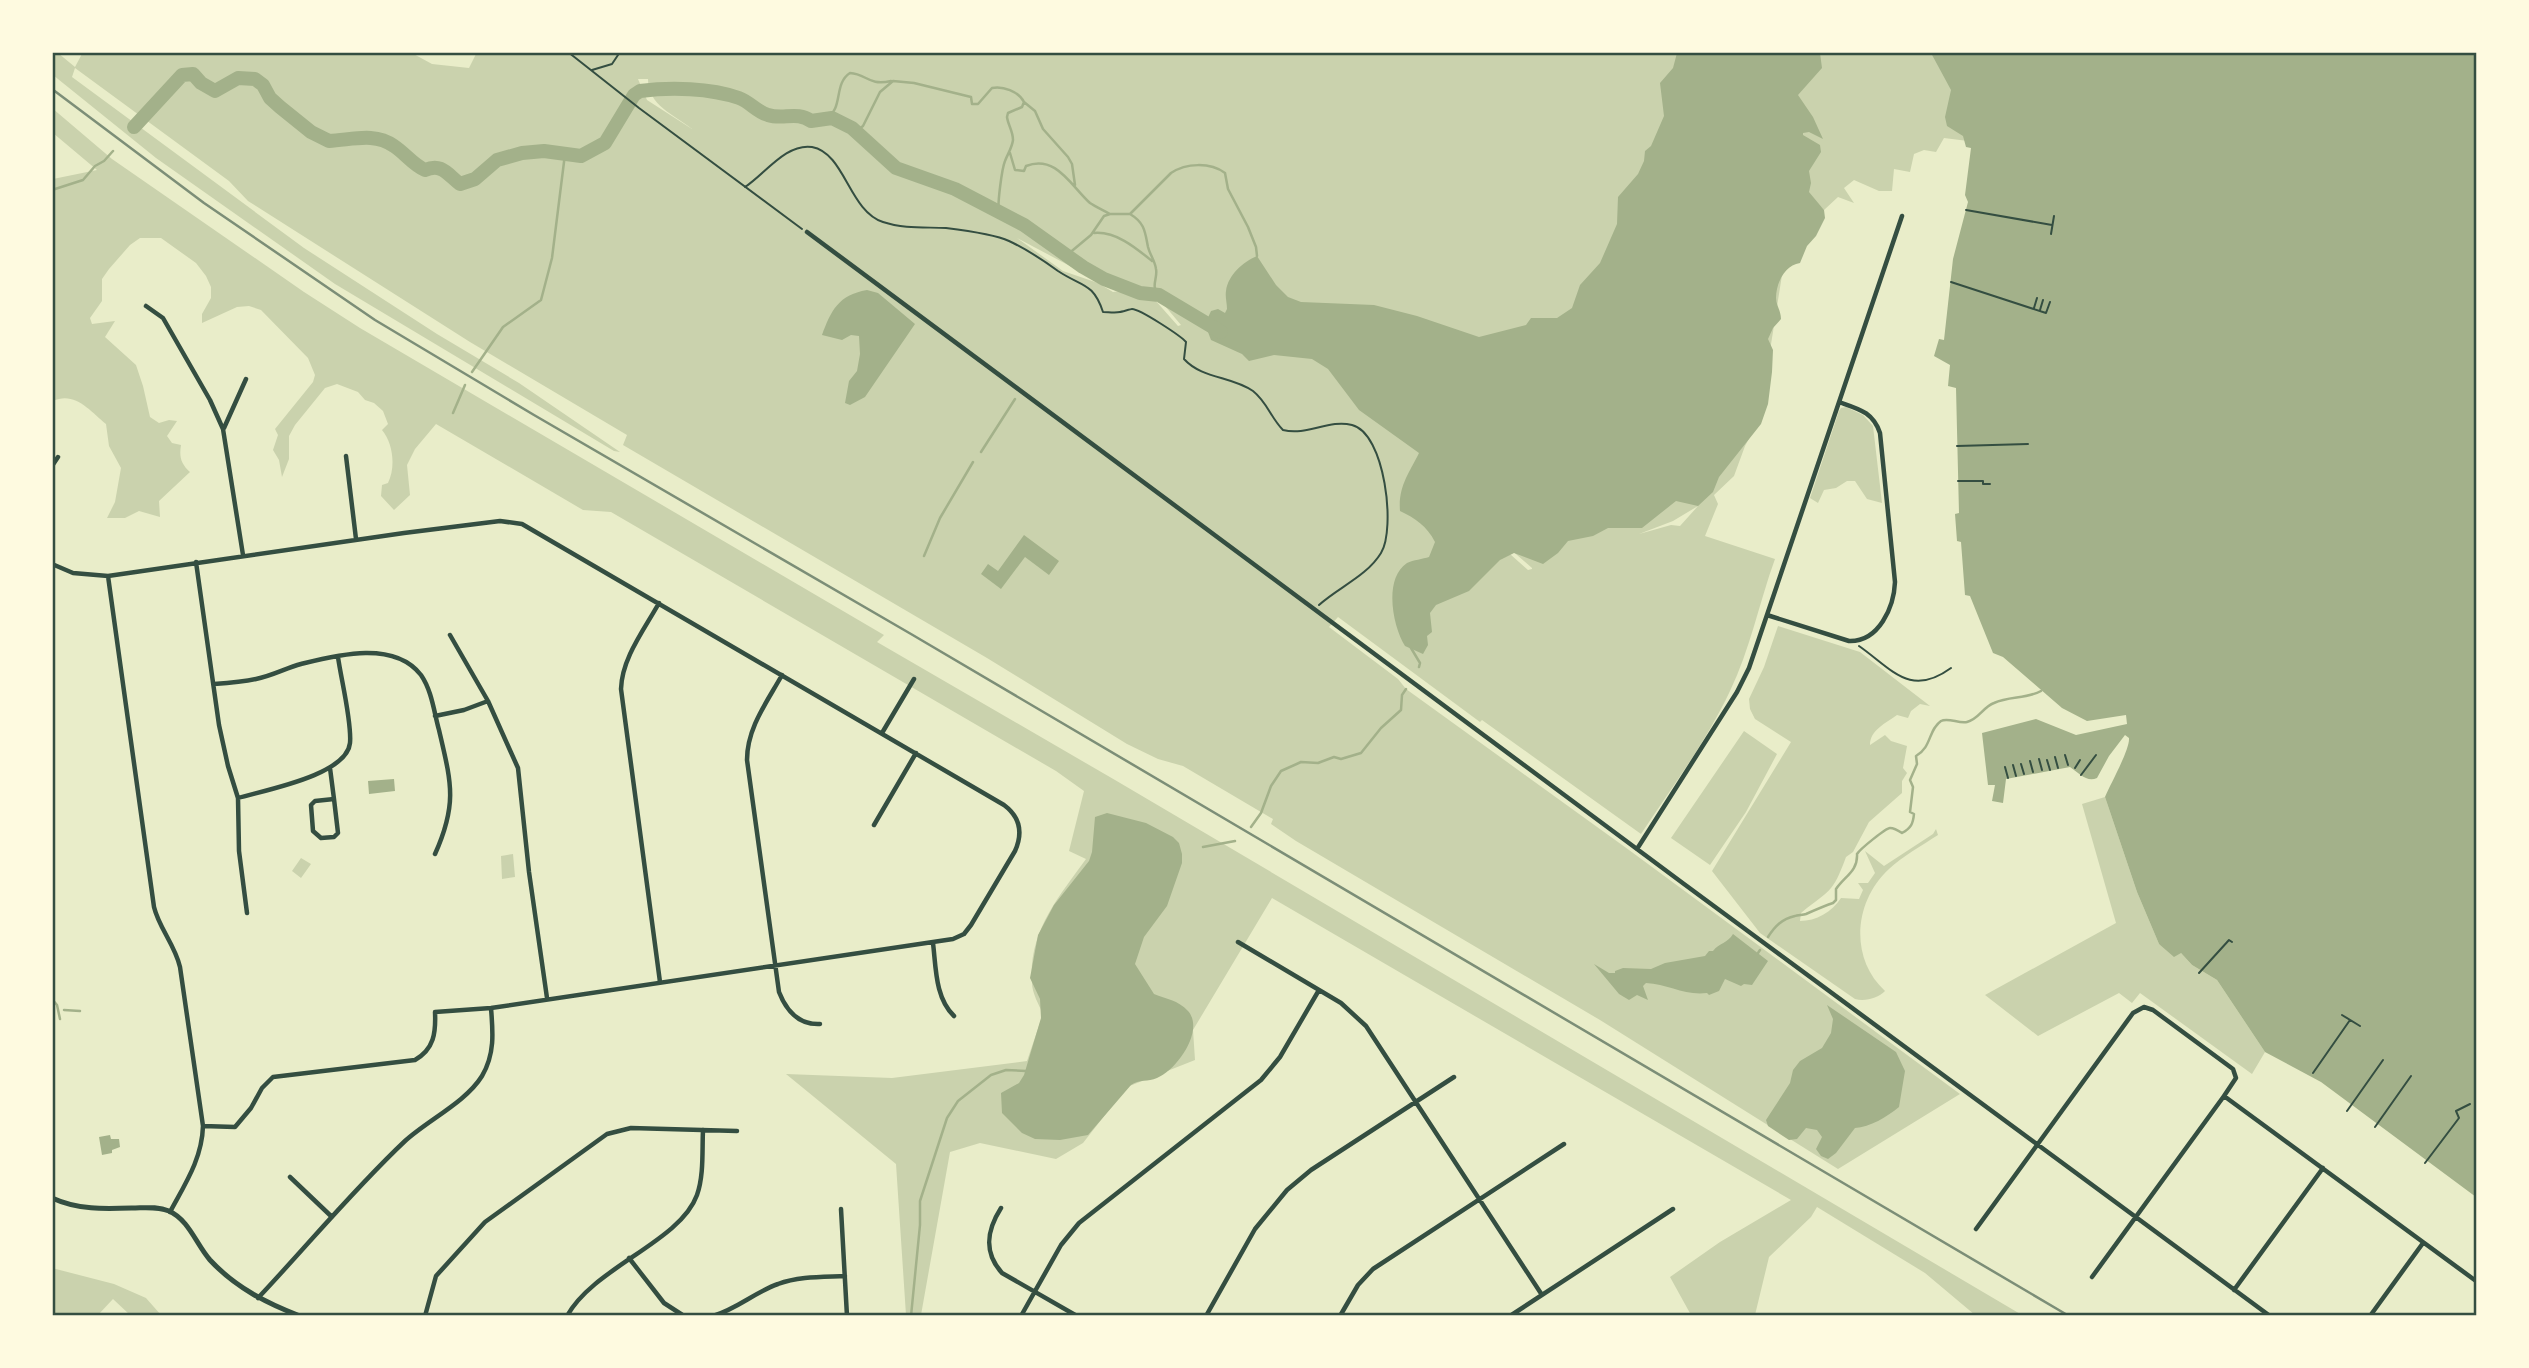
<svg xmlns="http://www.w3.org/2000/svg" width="2529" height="1368" viewBox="0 0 2529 1368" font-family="'Nunito Sans',sans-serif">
	<rect width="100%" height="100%" fill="#e9edc9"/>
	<path fill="#cad2ad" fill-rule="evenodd" d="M83 52H410L432 64 469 68 477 52 1951 53 1968 141 1944 138 1936 152 1924 150 1914 154 1910 172 1894 169 1892 191H1879L1854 180 1844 188 1854 203 1838 197 1824 210 1821 207 1782 275 1759 420 1745 446 1734 476 1714 495 1718 504 1705 536 1775 559C1759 603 1750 650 1730 691 1706 742 1672 787 1641 834L1482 720 1480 722 1338 617 1329 627 1398 679 1406 689 1629 850 1960 1094 1838 1169 1600 1020 1296 841 1271 824 1273 819 1183 766 1158 759 1127 744 987 658 623 445 627 435 470 342 248 201 229 181 75 68 72 77 304 248 437 334 519 383 620 452 614 451 335 284 156 158 53 75 52 53H58L75 67ZM638 79H648C648 106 674 114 692 129L647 100ZM1017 238 1102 283 1140 288 1160 300 1181 325 1178 326 1155 300 1139 289 1113 292 1098 283 1063 271ZM1413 465 1532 568V569L1528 570 1412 467ZM1698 506 1680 526 1671 525 1639 534 1673 521Z
		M52 108 112 159 304 292 360 328 884 635 877 642 1115 780 2022 1315H1975L1925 1273 1817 1207 1811 1217 1769 1257 1755 1315H1691L1670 1277 1720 1242 1791 1200 1272 898 1193 1030 1195 1060 1127 1087 1083 1143 1056 1159 980 1143 950 1152 921 1315H906L896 1164 786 1074 892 1078 1027 1061 1043 1014C1039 1005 1032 993 1032 983 1028 932 1058 898 1086 859L1069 851 1084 791 1056 771 611 512 583 510 436 424 415 449 407 465 410 495 394 510 381 496 382 485 388 483C396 467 393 443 382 430L388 424 383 411 374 403 365 400 358 392 337 384 325 388 295 425 289 436V459L282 477 279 460 273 450 278 435 275 429 313 382 315 375 308 358 261 310 249 306 237 307 202 323V314L211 298V287L206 276 196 263 161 238H140L130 245 109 269 102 279V301L90 318 92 324 115 321 105 337 136 365 143 386 150 417 159 423 169 420 177 421 167 436 172 443 181 445C179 457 181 464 190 472L159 501 160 517 139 511 125 518H107L115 502 121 468 109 446 106 424C90 411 75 391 53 401V179L97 170 53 133Z
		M1846 407 1863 415 1873 426 1882 503 1867 499 1855 481H1847L1836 488 1824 490 1818 503 1810 498 1839 411 1841 408Z
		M1778 626 1860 652 1930 706 1920 704 1911 711 1908 718 1897 715C1886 723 1870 730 1870 745L1885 735 1891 741 1907 746 1903 768 1907 773 1902 781V793L1869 822 1853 852 1846 857C1832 895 1830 889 1801 913L1800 921C1816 921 1832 912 1841 898L1859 899 1863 890 1858 883H1868L1875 873 1865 851 1884 866 1933 834 1936 829 1938 835C1921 846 1903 856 1889 869 1854 901 1849 958 1885 991 1878 998 1865 1002 1855 999L1760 933 1712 871 1791 742 1755 719 1750 709 1749 699 1764 667Z
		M1744 731 1777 754 1746 812 1710 865 1671 838Z
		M2105 797 2137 892 2159 944 2181 953 2192 965 2217 980 2265 1052 2252 1074 2140 993 2132 1003 2119 993 2038 1036 1985 995 2116 923 2082 804Z
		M513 854 515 877 502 879 501 856Z
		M301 858 311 864 301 878 292 871Z
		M52 1268 114 1284 146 1298 161 1315H130L113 1299 98 1315H53Z"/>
	<path fill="#a3b18a" d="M1677 53H1820L1822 68 1798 95 1813 117 1823 139 1809 132 1803 133V135L1820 145 1821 152 1809 171 1811 183 1809 192 1824 210 1825 218 1816 236 1807 246 1800 263C1785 265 1776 283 1776 298 1776 305 1781 311 1781 319L1773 328 1768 339 1773 350 1772 372 1768 404 1761 424 1719 477 1713 492 1698 506 1676 501 1642 528H1608L1593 536 1568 541 1558 553 1543 564 1514 553 1500 560 1469 591 1436 605 1430 613 1432 632 1427 636 1428 645 1423 654 1405 646C1393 627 1383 579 1407 563 1413 560 1423 559 1429 557L1435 542C1427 526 1415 518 1400 511 1398 487 1409 473 1419 453L1359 410 1328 369 1312 359 1274 355 1249 361 1242 354 1211 340 1205 324 1211 311 1218 309 1225 313 1227 309C1227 303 1225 297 1226 291 1228 275 1243 262 1257 256L1276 285 1288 297 1301 302 1374 305 1417 316 1479 337 1526 325 1531 318H1557L1572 308 1580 285 1600 263 1617 224 1618 197 1638 174 1644 161 1645 151 1651 146 1664 116 1660 83 1673 68Z
		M1931 53H2476V1197L2321 1082 2265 1052 2217 980 2192 965 2181 953 2174 957 2159 944 2137 892 2105 797C2111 783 2130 749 2129 738L2125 735 2109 756 2097 778C2087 783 2079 773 2070 767L2006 779 2003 803 1992 801 1995 785H1988L1982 733 2036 719 2076 735 2127 724 2126 715 2087 721 2062 708 2003 657 1993 653 1970 596 1965 595 1961 542 1957 541 1955 514 1959 513 1956 388 1948 386 1950 365 1934 356 1939 339 1944 340 1953 259 1968 202 1965 195 1971 148 1966 147 1963 136 1947 126 1945 117 1951 90Z
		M867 290 878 293 915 324 865 397 850 405 845 403 849 381 857 371 860 354 859 336 851 335 842 340 822 335C831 311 838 295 867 290Z
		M1024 535 1059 561 1049 575 1025 557 1001 589 981 574 988 564 998 571Z
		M394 779 395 791 369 794 368 781Z
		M1107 813 1146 823 1173 837 1179 843 1182 854V863L1167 906 1144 937 1135 964 1154 994C1166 999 1178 1000 1188 1011 1205 1030 1177 1070 1157 1078 1148 1082 1139 1079 1131 1085L1088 1135 1060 1140 1035 1139 1022 1133 1002 1113 1001 1093 1019 1083 1024 1075 1041 1018 1040 999 1030 978 1038 935 1054 905 1089 861 1092 852 1095 817Z
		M1733 934 1768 961 1752 985 1744 984 1741 986 1725 979 1719 991 1709 995 1707 993C1685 996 1668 984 1646 983L1643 986 1648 1000 1637 995 1629 1000 1619 994 1594 964 1609 973H1615V971L1623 968 1651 969 1665 963 1705 956 1709 951H1713C1719 943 1728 943 1733 934Z
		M1827 1005 1896 1052 1905 1071 1899 1107C1887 1117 1870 1127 1855 1128L1836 1153 1828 1159 1821 1156 1816 1149 1822 1137 1817 1130 1806 1128 1797 1139 1789 1140 1768 1126 1766 1120 1790 1083 1793 1070 1800 1061 1822 1048 1831 1033 1833 1019Z
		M110 1135 111 1139H119L120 1147 112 1150V1153L102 1155 99 1137Z"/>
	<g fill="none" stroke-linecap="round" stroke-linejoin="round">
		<path stroke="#a3b18a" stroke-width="2.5" d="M1024 102 1035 111 1043 129 1068 157 1072 164 1075 185
			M826 118C844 109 833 84 850 73 867 74 868 86 891 81
			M852 128 859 129 863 126 880 92 893 81 914 83 971 97 972 104H978L992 88C1003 86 1018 91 1024 102L1022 107 1008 113 1007 117C1008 125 1013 131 1013 140 1012 148 1008 153 1005 161 1002 168 997 205 999 212
			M1010 153 1015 170 1024 171 1026 166C1056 154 1071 186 1090 203 1096 207 1103 210 1110 214
			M52 190 83 180 95 166 104 161 113 151
			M1130 214C1145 223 1145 232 1148 247 1150 255 1155 261 1156 269 1158 279 1150 286 1159 295
			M1094 233C1116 231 1136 248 1152 261
			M1067 255 1091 235 1104 216 1110 214H1130L1171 173C1186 163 1210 162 1225 173L1228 189 1248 227 1256 247 1257 256
			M472 372 503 327 541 300 552 258 565 154
			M453 413 465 385
			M981 452 1015 399
			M924 556 940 518 973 462
			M1411 648 1420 663 1419 667
			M1251 827 1261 813 1271 786 1281 771 1301 762 1318 763 1334 757 1341 759 1361 753 1381 728 1401 710 1402 695 1406 689
			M1203 847 1235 841
			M1768 937C1775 926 1782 919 1795 916 1797 915 1803 915 1806 914 1815 910 1824 906 1833 903L1836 900V889C1845 876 1858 871 1857 854 1860 849 1886 828 1890 828 1894 828 1899 831 1902 833 1911 828 1913 824 1914 814L1910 812 1913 787 1910 780 1917 764 1916 756C1932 747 1928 730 1941 721 1948 717 1959 724 1967 722 1979 719 1983 707 1994 703 2009 696 2027 699 2041 691
			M1758 953 1760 950
			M52 999 57 1005 60 1019
			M64 1010 80 1011
			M911 1316 920 1225V1201L947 1118 958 1101 991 1075 1006 1070 1026 1071"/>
		<path stroke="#a3b18a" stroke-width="14" d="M134 127 182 75 193 74 201 83 215 91 238 78 255 79 263 85 270 98 280 107 311 132 329 141C352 140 374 132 394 146 406 154 412 164 425 170 442 163 447 174 460 184L475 179 497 160 522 153 544 151 581 156 605 143 634 95 640 91C671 87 710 88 739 98 750 102 757 112 768 115 783 120 797 111 811 121L832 118 852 128 896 168 955 189 1024 225 1083 267 1104 279 1140 293 1159 295 1221 332"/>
		<path stroke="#344e41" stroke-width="2" d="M568 52 639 108 802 229
			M592 70 612 64 620 52
			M745 187C765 174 786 143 812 147 845 153 849 211 883 222 904 229 925 227 946 228 962 230 994 234 1009 241 1026 249 1043 260 1058 271 1082 287 1093 282 1103 312 1108 312 1115 313 1120 312 1121 312 1131 309 1132 309 1140 309 1181 336 1186 342L1184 359C1202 379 1232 376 1253 391 1267 402 1271 418 1283 430 1307 436 1329 419 1352 425 1385 433 1396 529 1381 553 1367 576 1339 587 1319 605
			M1966 210 2052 225
			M2051 234 2054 216
			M1951 282 2046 313 2050 302
			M2034 308 2037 298
			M2040 310 2043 300
			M1957 446 2028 444
			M1958 481H1983V484H1990
			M1859 646C1892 669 1910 698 1951 668
			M2065 755 2068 765
			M2055 757 2058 768
			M2039 759 2042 770
			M2047 760 2050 770
			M2030 761 2033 772
			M2021 764 2024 774
			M2013 765 2016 776
			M2005 767 2008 778
			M2075 768 2080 760
			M2081 775 2096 755
			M2199 973 2229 940 2232 942
			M2342 1015 2360 1026
			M2313 1073 2350 1020
			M2347 1111 2383 1060
			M2375 1127 2411 1076
			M2425 1163 2459 1118 2456 1111 2470 1104"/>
		<path stroke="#344e41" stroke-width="4.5" d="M807 232 1684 884 2270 1316
			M146 306 163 318 210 400 223 429 243 555
			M224 428 246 379
			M346 456 356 539
			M52 466 58 457
			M196 562 219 725 228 766 238 798 239 851 247 913
			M52 564 73 573 108 576 404 533 500 521 522 524 1004 805C1020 817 1023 833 1015 851L971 925 964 934 953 939 491 1008 435 1012C436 1033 434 1049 415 1060L273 1077 262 1088 251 1108 235 1127 203 1126
			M108 576 154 907C159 928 175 945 180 967L203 1126C202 1159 185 1184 170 1212
			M659 603C644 630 622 658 621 689L660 982
			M1767 615 1849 641C1879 642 1894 607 1895 582L1880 433C1873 412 1859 409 1839 402
			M450 635 488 701 518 768 529 872 547 998
			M782 675C767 702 747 728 747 760L779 992C786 1010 798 1025 820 1024
			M214 684C228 683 242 682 256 679 272 676 286 668 301 664 337 655 394 640 421 675 432 691 434 712 439 730 451 782 458 803 435 854
			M435 716 464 710 488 701
			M882 733 914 679
			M330 768 334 799
			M238 798C265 790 347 775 350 743 352 722 341 679 338 657
			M334 799 338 833 334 837 321 838 313 831 311 805 315 801Z
			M874 825 916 753
			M1637 849 1737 692 1749 668 1902 216
			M1238 942 1341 1003 1366 1026 1542 1295
			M933 943C936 967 935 998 954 1016
			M290 1177 332 1217
			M1001 1208C987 1230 983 1252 1002 1273L1077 1316
			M841 1209 847 1316
			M1976 1229 2133 1013 2144 1007 2153 1010 2233 1069 2236 1078 2224 1096 2476 1281
			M629 1258 664 1303 684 1316
			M2092 1277 2224 1096
			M2234 1290 2323 1168
			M258 1298C307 1246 353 1190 405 1141 428 1120 466 1102 482 1076 495 1054 493 1032 491 1008
			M425 1316 436 1276 485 1222 607 1134 631 1128 737 1131
			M567 1316C594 1267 680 1242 697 1195 704 1175 702 1151 703 1130
			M713 1316C737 1309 755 1292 778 1284 799 1276 823 1277 845 1276
			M1021 1316 1061 1245 1079 1223 1261 1080 1280 1057 1319 990
			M1206 1316 1255 1229 1287 1190 1311 1170 1454 1077
			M1340 1316 1358 1285 1373 1269 1564 1144
			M1510 1316 1673 1209
			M2370 1316 2423 1243"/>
		<path stroke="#344e41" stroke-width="5" d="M52 1198C78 1210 104 1209 132 1208 144 1208 157 1206 169 1211 189 1220 196 1244 210 1260 235 1287 266 1303 300 1316"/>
		<path stroke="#7c8e77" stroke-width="2.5" d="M52 89 204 203 375 320 534 415 911 634 2069 1316"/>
	</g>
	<rect width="2529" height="1368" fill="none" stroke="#fefae0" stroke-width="108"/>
	<rect x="54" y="54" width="2421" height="1260" fill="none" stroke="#344e41" stroke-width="2.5"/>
</svg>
